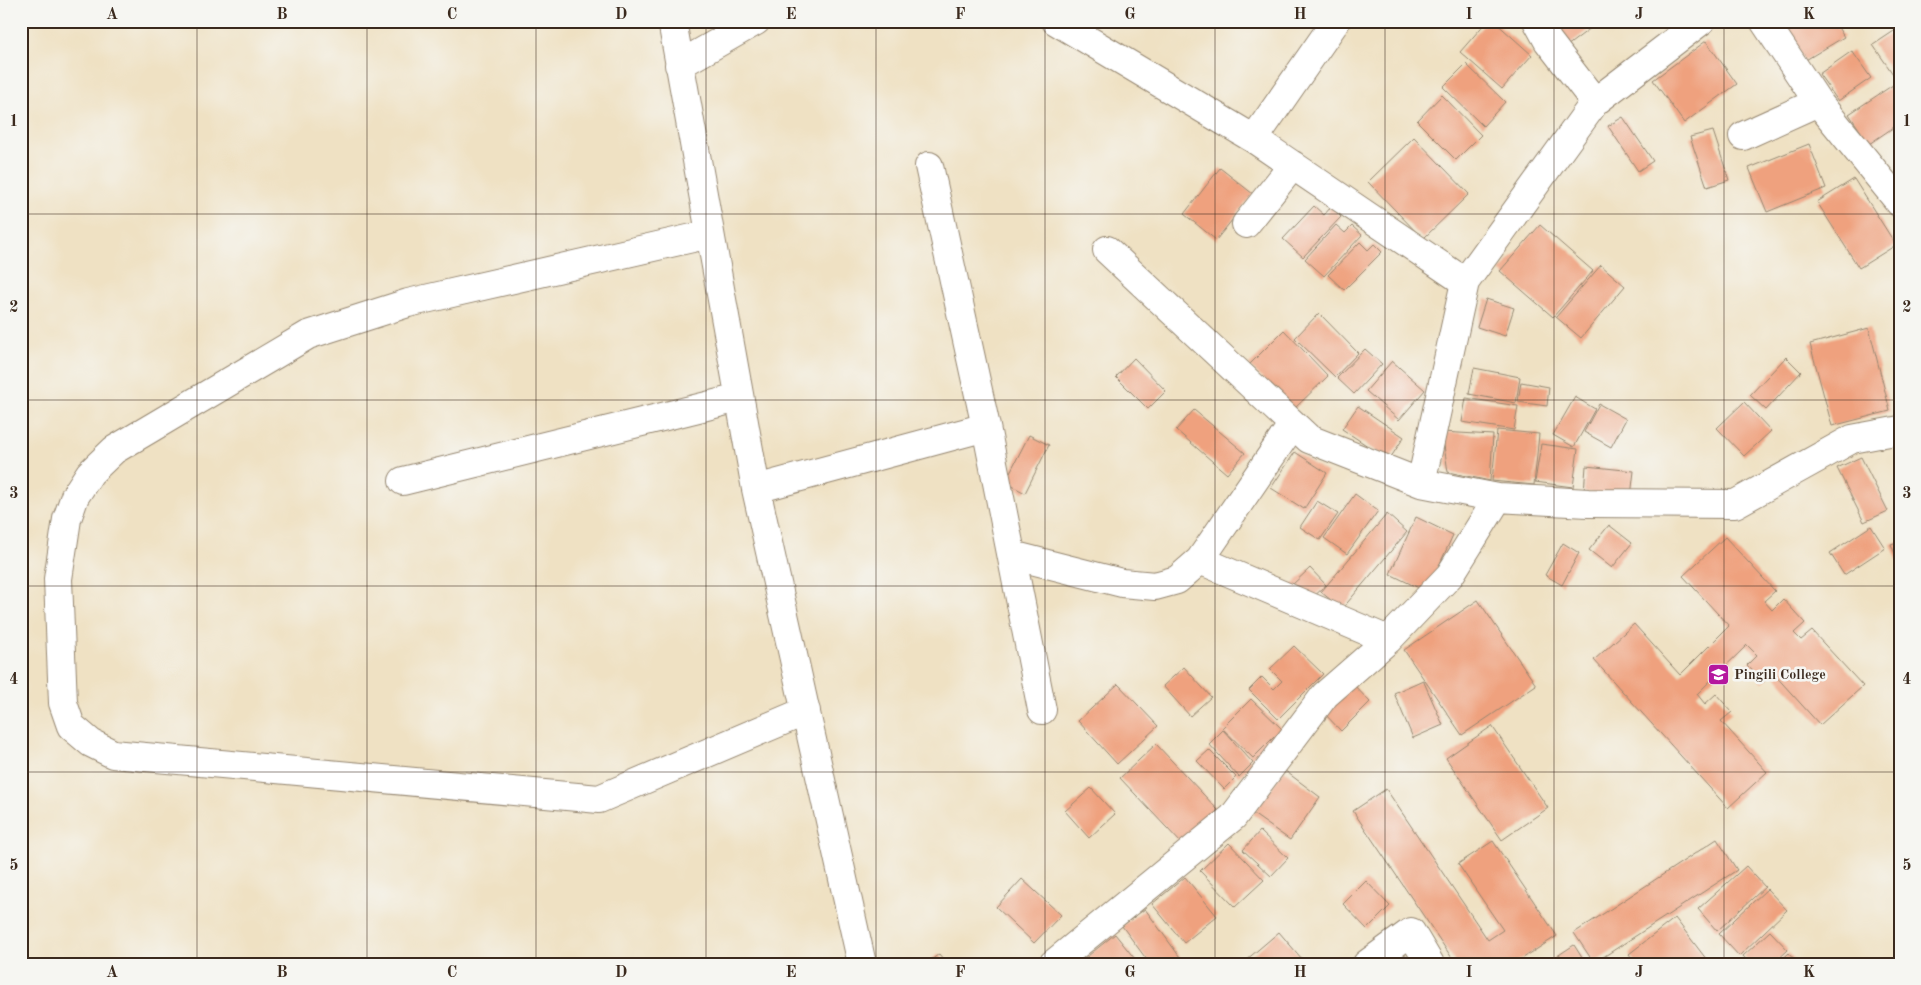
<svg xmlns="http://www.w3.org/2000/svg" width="1921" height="985" viewBox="0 0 1921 985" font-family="'Old Standard TT',serif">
	<rect width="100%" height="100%" fill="#f6f6f2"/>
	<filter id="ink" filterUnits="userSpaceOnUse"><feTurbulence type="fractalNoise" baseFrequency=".02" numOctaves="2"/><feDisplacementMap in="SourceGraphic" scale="10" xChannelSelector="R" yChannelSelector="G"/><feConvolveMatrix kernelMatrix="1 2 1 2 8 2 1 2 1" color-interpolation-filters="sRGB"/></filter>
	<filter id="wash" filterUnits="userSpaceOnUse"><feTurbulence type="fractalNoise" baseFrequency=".0096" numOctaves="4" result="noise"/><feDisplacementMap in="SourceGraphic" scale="20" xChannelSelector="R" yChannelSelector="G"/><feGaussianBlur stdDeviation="1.12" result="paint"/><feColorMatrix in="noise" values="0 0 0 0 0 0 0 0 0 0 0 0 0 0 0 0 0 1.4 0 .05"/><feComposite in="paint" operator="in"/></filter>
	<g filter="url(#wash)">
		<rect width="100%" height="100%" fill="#efe1c3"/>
		<g id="blocks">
			<path fill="#efa17e" d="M1487 21H1494L1532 55 1502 89 1460 52Z
				M1554 21H1600L1567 46 1550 24Z
				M1780 21H1834L1844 37 1804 61Z
				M1900 27V69L1893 74 1873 45Z
				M1706 41 1737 84 1684 123 1653 80Z
				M1852 51 1871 78 1838 101 1819 74Z
				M1466 64 1505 102 1483 126 1443 87Z
				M1893 85 1900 94V123L1869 144 1849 114Z
				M1442 95 1481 135 1456 160 1417 121Z
				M1623 117 1653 161 1638 171 1608 126Z
				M1713 131 1729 180 1707 187 1690 137Z
				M1414 137 1469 194 1423 239 1368 182Z
				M1809 144 1826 188 1767 212 1749 168Z
				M1220 168 1253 194 1216 240 1184 214Z
				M1854 179 1896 245 1859 268 1817 202Z
				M1314 206 1324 215 1331 207 1341 217 1303 257 1283 239Z
				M1336 225 1345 233 1352 226 1362 235 1324 276 1305 259Z
				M1540 225 1593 271 1553 317 1500 271Z
				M1360 242 1368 250 1374 244 1382 252 1344 290 1328 275Z
				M1601 265 1625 286 1581 338 1556 317Z
				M1486 299 1514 308 1505 336 1477 327Z
				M1319 313 1358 353 1335 377 1295 338Z
				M1869 328 1890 411 1832 426 1810 344Z
				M1284 330 1328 376 1293 410 1249 365Z
				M1365 349 1382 364 1354 394 1337 378Z
				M1786 357 1801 372 1766 410 1750 395Z
				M1134 358 1166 391 1148 409 1116 377Z
				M1392 361 1425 390 1399 420 1366 391Z
				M1474 368 1520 377 1516 403 1469 394Z
				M1521 382 1549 387 1547 406 1518 402Z
				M1575 397 1595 409 1574 447 1553 435Z
				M1466 398 1518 406 1514 430 1462 422Z
				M1744 402 1771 431 1744 456 1717 428Z
				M1599 404 1626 419 1611 447 1584 432Z
				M1358 406 1404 437 1389 460 1342 429Z
				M1194 410 1245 453 1227 474 1176 430Z
				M1497 430 1539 434 1534 485 1492 481Z
				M1442 432 1493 435 1490 481 1448 472Z
				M1029 435 1049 445 1025 493 1005 482Z
				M1541 444 1578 449 1573 487 1535 482Z
				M1295 452 1327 473 1304 509 1271 488Z
				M1861 457 1888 511 1864 522 1837 468Z
				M1586 466 1634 471 1631 496 1584 492Z
				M1355 494 1378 511 1347 554 1324 538Z
				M1317 501 1338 514 1320 540 1300 527Z
				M1387 514 1407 532 1342 609 1321 592Z
				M1416 517 1453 535 1427 592 1390 574Z
				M1609 525 1632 543 1612 568 1589 550Z
				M1871 526 1885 548 1844 575 1830 553Z
				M1725 537 1775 591 1764 601 1772 610 1783 599 1805 623 1794 633 1801 640 1812 631 1863 686 1820 725 1773 673 1763 682 1747 665 1757 655 1747 645 1697 694 1705 704 1716 694 1732 712 1721 721 1767 772 1728 808 1594 660 1634 624 1680 675 1729 626 1683 576Z
				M1900 541V566L1891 544Z
				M1563 543 1579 553 1562 585 1545 575Z
				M1310 568 1326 585 1307 603 1291 586Z
				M1478 600 1536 685 1462 735 1404 650Z
				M1294 646 1323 674 1278 719 1249 690 1262 677 1274 689 1282 681 1270 669Z
				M1184 667 1211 697 1190 716 1163 686Z
				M1423 680 1443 725 1413 738 1394 693Z
				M1118 684 1158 726 1117 764 1078 721Z
				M1353 684 1370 702 1341 731 1323 712Z
				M1251 699 1282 729 1253 758 1222 728Z
				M1492 726 1548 808 1502 840 1446 758Z
				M1223 730 1253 763 1239 777 1209 744Z
				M1156 744 1218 810 1182 844 1120 778Z
				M1209 750 1236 777 1224 789 1197 761Z
				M1284 770 1320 797 1290 840 1253 814Z
				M1091 788 1115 814 1089 838 1065 811Z
				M1386 789 1488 940 1503 930 1458 864 1493 841 1557 936 1514 964H1456L1353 811Z
				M1260 831 1288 858 1271 876 1243 850Z
				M1717 839 1737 870 1594 963 1574 933Z
				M1229 843 1264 880 1235 907 1200 871Z
				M1746 866 1765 887 1717 931 1698 909Z
				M1185 877 1217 916 1184 943 1152 904Z
				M1022 879 1061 915 1034 943 996 907Z
				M1366 881 1390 906 1367 929 1343 904Z
				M1767 889 1787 910 1739 956 1719 934Z
				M1145 909 1185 964H1150L1122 926Z
				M1675 918 1710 964H1636L1629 954Z
				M1770 931 1788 950 1773 964H1750L1743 956Z
				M1279 932 1302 959 1297 964H1247L1245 961Z
				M1115 934 1139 964H1086L1083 960Z
				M1574 945 1586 964H1545Z
				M1789 953 1798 964H1777Z
				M939 954 947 964H926Z"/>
		</g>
	</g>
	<g filter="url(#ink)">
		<use href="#blocks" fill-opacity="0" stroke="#958670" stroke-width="1"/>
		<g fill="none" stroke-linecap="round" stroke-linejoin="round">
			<defs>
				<path id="minor" d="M672 21 756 489 862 964
					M1056 21 1254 139 1465 282
					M1537 21 1548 41 1595 102
					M1764 21 1818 102 1900 203
					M679 65 756 21
					M1743 136 1818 102
					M1254 139 1336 21
					M1246 224 1293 165
					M710 234 408 303 308 335 114 450 90 473 75 496 67 519 58 579 63 703 71 726 91 743 113 754 599 799 806 711
					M1107 250 1309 439 1421 483 1498 498 1588 503 1735 504 1852 439 1900 430
					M986 427 1042 710
					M403 481 739 398
					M1421 483 1465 282 1595 102 1701 21
					M756 489 986 427 929 166
					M1012 555 1122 583 1155 586 1177 580 1200 560 1293 424
					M1200 560 1388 640
					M1053 964 1233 817 1325 695 1388 640 1450 575 1498 498
					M1367 964 1411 932 1430 964"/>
			</defs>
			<use href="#minor" stroke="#958670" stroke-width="30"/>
			<use href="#minor" stroke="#fff" stroke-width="28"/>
		</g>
	</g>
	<path fill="none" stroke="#3b2a1e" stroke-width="1" stroke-opacity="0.55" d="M197 21V964M367 21V964M536 21V964M706 21V964M876 21V964M1045 21V964M1215 21V964M1385 21V964M1554 21V964M1724 21V964M21 214H1900M21 400H1900M21 586H1900M21 772H1900"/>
	<defs>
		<symbol id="university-square" viewBox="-11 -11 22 22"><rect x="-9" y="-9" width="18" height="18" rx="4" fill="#b5179e" stroke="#f6f6f2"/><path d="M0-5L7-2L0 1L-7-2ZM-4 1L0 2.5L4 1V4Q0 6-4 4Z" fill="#fff"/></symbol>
	</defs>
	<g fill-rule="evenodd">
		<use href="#university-square" x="1706" y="662" width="25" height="25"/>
	</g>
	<g text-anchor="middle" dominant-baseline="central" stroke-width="5" stroke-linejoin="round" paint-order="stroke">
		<g font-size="14" font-weight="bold" fill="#3b2a1e" stroke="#f6f6f2" text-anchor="start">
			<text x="1734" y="675">Pingili College</text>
		</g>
	</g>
	<rect width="1921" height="985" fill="none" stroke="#f6f6f2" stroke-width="55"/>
	<rect x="28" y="28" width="1866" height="930" fill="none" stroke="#3b2a1e" stroke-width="2"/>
	<g font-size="16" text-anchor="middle" font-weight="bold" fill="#3b2a1e">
		<text x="112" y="19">A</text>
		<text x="282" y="19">B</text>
		<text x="452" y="19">C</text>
		<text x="621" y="19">D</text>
		<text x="791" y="19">E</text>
		<text x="960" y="19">F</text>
		<text x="1130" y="19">G</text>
		<text x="1300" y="19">H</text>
		<text x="1469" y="19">I</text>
		<text x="1639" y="19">J</text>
		<text x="1809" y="19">K</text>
		<text x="14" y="126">1</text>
		<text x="1907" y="126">1</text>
		<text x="14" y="312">2</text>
		<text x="1907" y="312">2</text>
		<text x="14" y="498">3</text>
		<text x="1907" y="498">3</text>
		<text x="14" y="684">4</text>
		<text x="1907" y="684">4</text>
		<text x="14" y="870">5</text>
		<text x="1907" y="870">5</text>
		<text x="112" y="977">A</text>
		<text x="282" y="977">B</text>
		<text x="452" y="977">C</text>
		<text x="621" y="977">D</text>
		<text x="791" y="977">E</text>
		<text x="960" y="977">F</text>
		<text x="1130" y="977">G</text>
		<text x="1300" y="977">H</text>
		<text x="1469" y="977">I</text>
		<text x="1639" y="977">J</text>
		<text x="1809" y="977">K</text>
	</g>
</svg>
